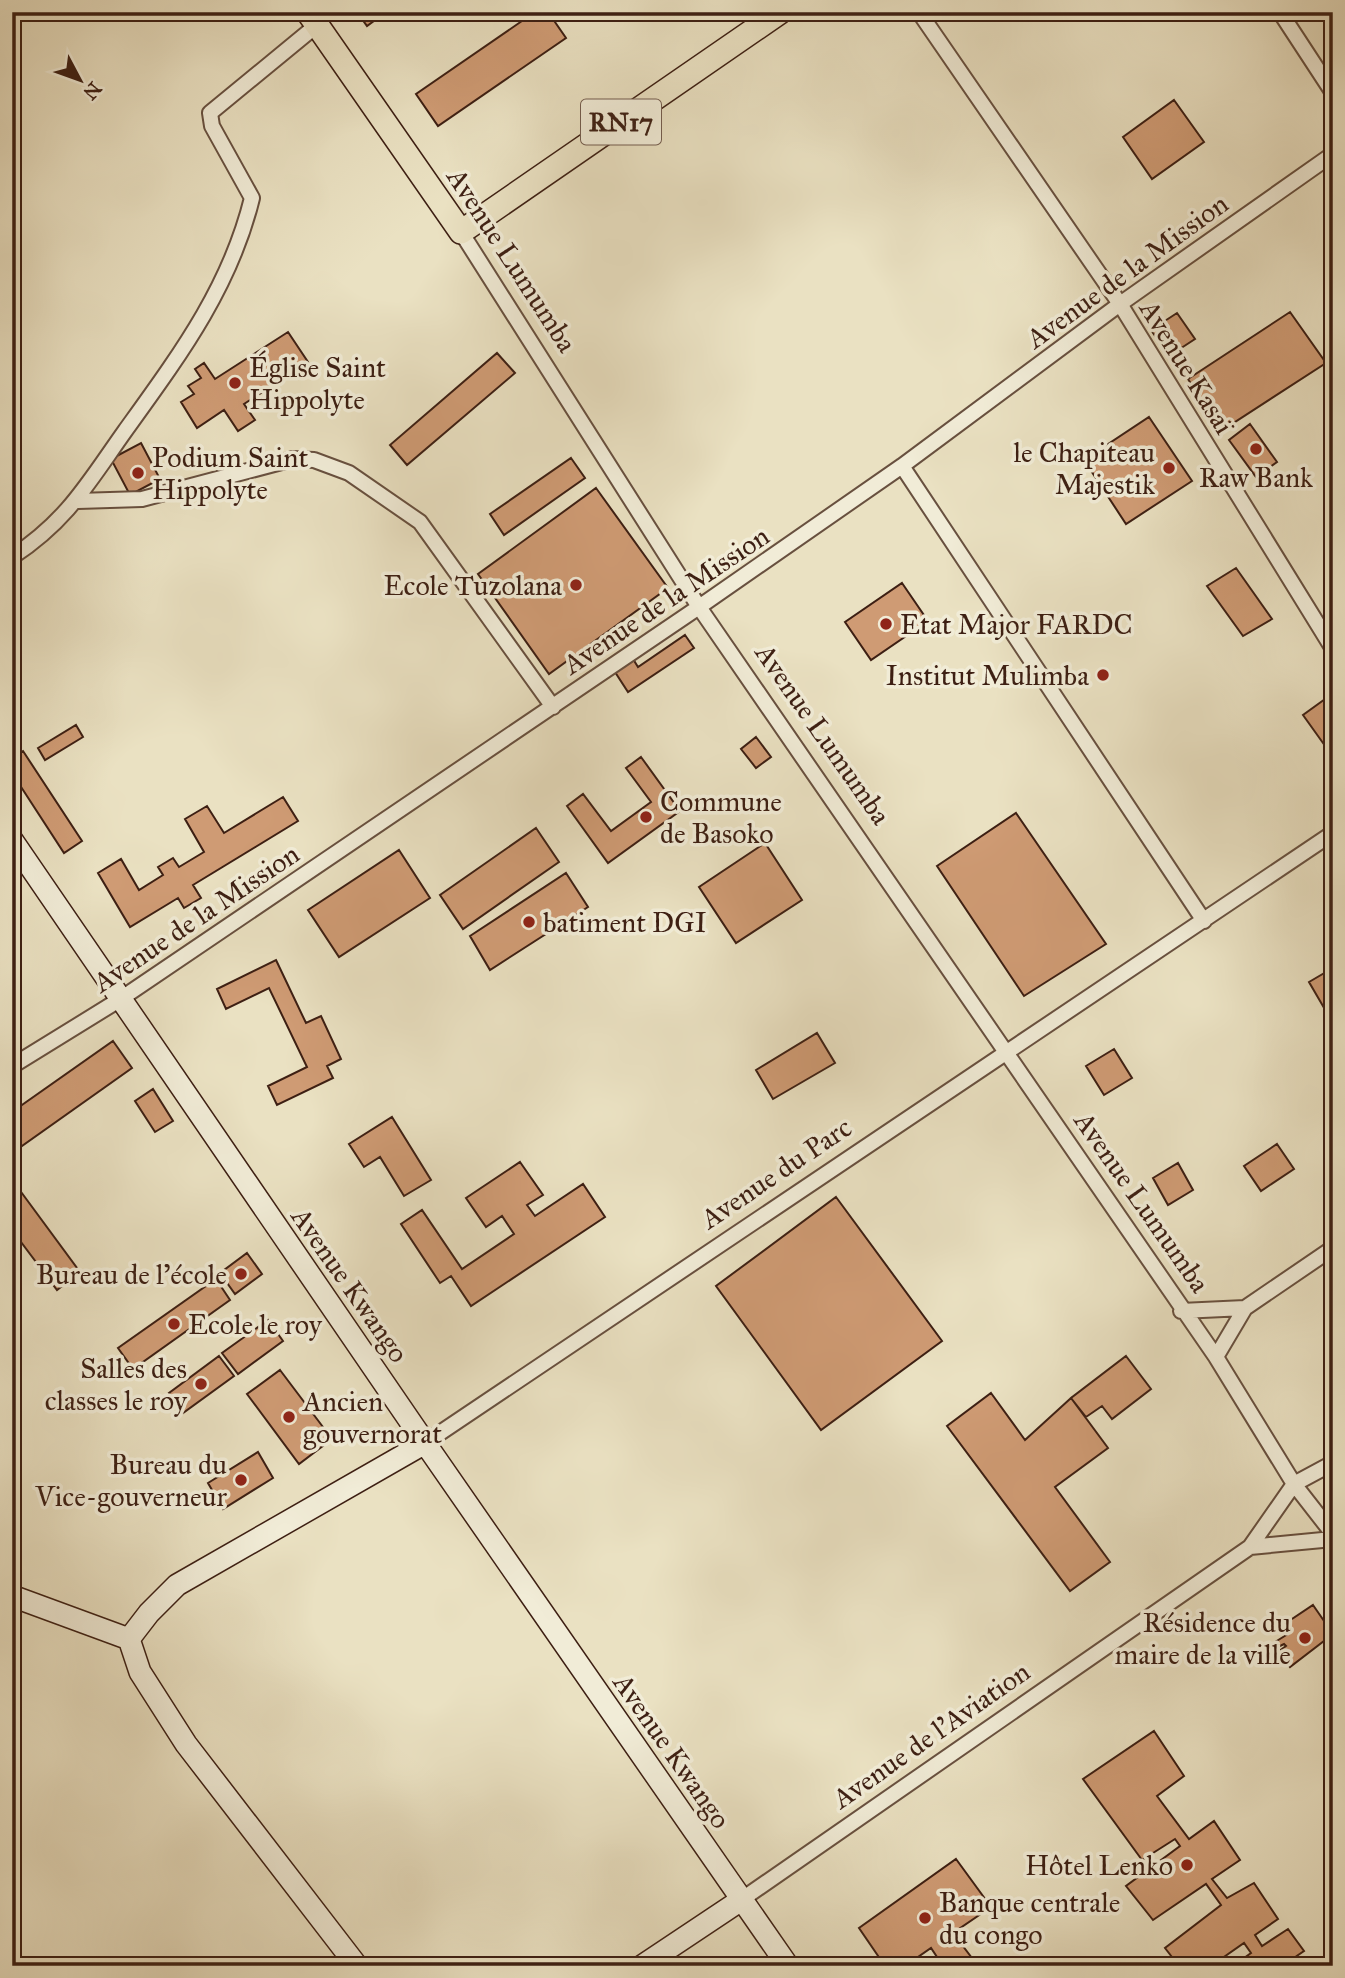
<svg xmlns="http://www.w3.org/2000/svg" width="1345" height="1978" viewBox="0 0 1345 1978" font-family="'IM FELL Great Primer',serif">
	<rect width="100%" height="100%" fill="#eae1c2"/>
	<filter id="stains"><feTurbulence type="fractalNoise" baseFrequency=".00286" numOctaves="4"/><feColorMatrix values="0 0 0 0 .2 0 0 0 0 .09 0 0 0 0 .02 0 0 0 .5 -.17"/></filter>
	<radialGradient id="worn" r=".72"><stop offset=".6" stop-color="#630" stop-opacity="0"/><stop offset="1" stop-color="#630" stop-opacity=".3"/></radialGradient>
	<path fill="#cf9b74" stroke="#3d1f13" stroke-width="2" d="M357 12H386L367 26Z
		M535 12H548L566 38 438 126 416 94Z
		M1174 100 1204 142 1152 179 1123 137Z
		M1290 312 1326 363 1221 431 1188 379Z
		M1177 313 1195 339 1169 356 1151 330Z
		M288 332 308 362 244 404 255 420 238 431 224 410 197 428 181 402 194 394 188 386 201 378 195 369 204 363 215 379Z
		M497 353 515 373 407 465 390 445Z
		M1149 417 1192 481 1126 524 1084 460Z
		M1250 424 1277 462 1256 477 1229 440Z
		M141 443 160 479 130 495 111 459Z
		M571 458 585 478 504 535 490 514Z
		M596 488 668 588 549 674 478 574Z
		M1236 568 1272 619 1243 636 1207 586Z
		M902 583 928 621 871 660 845 622Z
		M685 635 694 648 628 692 615 672 633 659 638 667Z
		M1332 694 1333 695V757L1303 715Z
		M76 725 83 737 45 760 38 748Z
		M756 737 771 757 756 768 741 749Z
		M23 751 82 841 64 853 12 773V758Z
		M641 757 680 811 608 863 567 806 583 794 611 831 651 802 626 768Z
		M283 797 298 821 193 885 201 898 184 908 178 898 130 927 98 873 121 859 139 890 163 875 158 867 173 858 179 867 204 852 185 819 207 806 224 833Z
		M1016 813 1106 944 1024 996 937 866Z
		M536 828 559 862 463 929 440 895Z
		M765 843 802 900 736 943 699 887Z
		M399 850 430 898 339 957 308 910Z
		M566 873 588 907 490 970 470 936Z
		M276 960 306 1023 321 1016 341 1059 327 1066 333 1078 277 1105 268 1086 307 1067 269 988 226 1009 217 989Z
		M1333 968V1010L1327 1013 1309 982Z
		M817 1033 835 1063 773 1099 756 1070Z
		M113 1041 132 1068 12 1153V1112Z
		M1114 1049 1132 1078 1104 1095 1086 1066Z
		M153 1089 173 1121 155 1132 135 1101Z
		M392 1117 431 1180 404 1196 380 1157 364 1167 349 1144Z
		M1277 1144 1294 1169 1261 1191 1244 1166Z
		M520 1162 543 1195 527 1205 535 1216 583 1184 605 1217 471 1306 451 1276 440 1283 401 1224 422 1210 462 1269 514 1234 502 1216 486 1227 466 1198Z
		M1178 1163 1193 1190 1168 1205 1153 1178Z
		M13 1181 80 1272 57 1290 12 1230Z
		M836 1197 942 1341 821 1430 716 1286Z
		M247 1253 262 1274 235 1294 220 1273Z
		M216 1279 230 1300 133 1369 118 1348Z
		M268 1320 283 1341 238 1374 222 1353Z
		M219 1356 234 1376 183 1413 169 1393Z
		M1126 1356 1151 1389 1112 1419 1102 1406 1086 1417 1071 1398Z
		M280 1370 332 1439 299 1464 247 1394Z
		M991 1393 1025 1440 1071 1398 1108 1448 1055 1487 1110 1562 1070 1591 947 1426Z
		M258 1452 273 1478 223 1509 208 1483Z
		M1313 1605 1333 1634 1290 1667 1278 1652 1286 1646 1284 1644 1278 1647 1275 1642 1288 1634 1283 1625Z
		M1154 1731 1184 1776 1157 1796 1189 1839 1214 1821 1240 1860 1212 1879 1227 1898 1254 1883 1278 1919 1255 1935 1262 1946 1288 1929 1304 1951 1282 1966H1233L1251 1953 1244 1943 1211 1966H1179L1165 1948 1221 1905 1206 1884 1153 1920 1126 1886 1180 1846 1175 1839 1142 1860 1083 1779Z
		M956 1859 991 1907 953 1933 978 1966H943L931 1948 905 1966H885L859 1928Z"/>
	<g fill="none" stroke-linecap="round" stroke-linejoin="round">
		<defs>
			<path id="street" d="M919 12 1120 304 1333 649
				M1280 12 1333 93
				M461 232 699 607 1216 1357 1294 1484 1333 1534
				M902 466 1204 921
				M78 501 142 499 293 459 314 460 349 473 420 522 553 707
				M12 557C68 520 88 483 125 431 179 356 230 288 252 198L212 126 210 113 317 25
				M12 1066 119 1000 699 607 902 466 1120 304 1333 154
				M1181 1311 1245 1308
				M1216 1357 1245 1308 1333 1248
				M425 1443 1333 833
				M1250 1547 1333 1539
				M741 1900 1250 1547 1294 1484 1333 1463"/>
			<path id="secondary" d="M12 840 425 1443 788 1966
				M12 1596 129 1639
				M357 1966 186 1744 140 1672 129 1639 149 1613 177 1585 425 1443
				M642 1966 741 1900"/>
			<path id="primary" d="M308 12 461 232 780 12"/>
		</defs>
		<use href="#street" stroke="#68503f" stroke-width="18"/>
		<use href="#secondary" stroke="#3d1f13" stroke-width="24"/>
		<use href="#primary" stroke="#3d1f13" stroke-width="26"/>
		<use href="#street" stroke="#f1ecd7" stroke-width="14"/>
		<use href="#secondary" stroke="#f1ecd7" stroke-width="21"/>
		<use href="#primary" stroke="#eae1c2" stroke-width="23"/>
	</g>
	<g fill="#8f2418" stroke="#f1ecd7" stroke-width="2.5">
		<circle cx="235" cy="383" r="7"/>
		<circle cx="1256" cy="449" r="7"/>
		<circle cx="1169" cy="468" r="7"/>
		<circle cx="138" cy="473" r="7"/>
		<circle cx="576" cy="585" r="7"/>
		<circle cx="886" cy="624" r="7"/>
		<circle cx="1103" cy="675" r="7"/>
		<circle cx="646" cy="817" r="7"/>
		<circle cx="529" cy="922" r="7"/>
		<circle cx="241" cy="1274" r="7"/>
		<circle cx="174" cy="1324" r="7"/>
		<circle cx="201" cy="1384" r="7"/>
		<circle cx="289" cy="1417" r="7"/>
		<circle cx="241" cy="1480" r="7"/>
		<circle cx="1305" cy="1638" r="7"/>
		<circle cx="1187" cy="1865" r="7"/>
		<circle cx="925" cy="1918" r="7"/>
	</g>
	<g text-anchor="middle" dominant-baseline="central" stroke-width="7" stroke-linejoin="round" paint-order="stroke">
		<rect fill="#f1ecd7" stroke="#735c4e" stroke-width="2" x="581" y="99.5" width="80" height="45" rx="5"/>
		<g font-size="26" font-weight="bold" fill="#3d1f13">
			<text x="621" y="122">RN17</text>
		</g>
		<g font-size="28" fill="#3d1f13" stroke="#f1ecd7">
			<text transform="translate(512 260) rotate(57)">Avenue Lumumba</text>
			<text transform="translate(1127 271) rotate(-36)">Avenue de la Mission</text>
			<text transform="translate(1187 367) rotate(58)">Avenue Kasaï</text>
			<text transform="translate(666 600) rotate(-34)">Avenue de la Mission</text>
			<text transform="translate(823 734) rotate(55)">Avenue Lumumba</text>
			<text transform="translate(196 918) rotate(-34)">Avenue de la Mission</text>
			<text transform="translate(776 1173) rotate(-34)">Avenue du Parc</text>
			<text transform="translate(1142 1202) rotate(55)">Avenue Lumumba</text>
			<text transform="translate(350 1285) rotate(55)">Avenue Kwango</text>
			<text transform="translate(931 1735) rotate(-35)">Avenue de l'Aviation</text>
			<text transform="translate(672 1751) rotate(55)">Avenue Kwango</text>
		</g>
		<g font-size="28" fill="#3d1f13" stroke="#f1ecd7" text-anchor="start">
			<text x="249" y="367">Église Saint<tspan x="249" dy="32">Hippolyte</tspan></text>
			<text x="1155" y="452" text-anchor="end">le Chapiteau<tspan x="1155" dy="32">Majestik</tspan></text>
			<text x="152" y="457">Podium Saint<tspan x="152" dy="32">Hippolyte</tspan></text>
			<text x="1256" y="477" text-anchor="middle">Raw Bank</text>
			<text x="562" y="585" text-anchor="end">Ecole Tuzolana</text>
			<text x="900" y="624">Etat Major FARDC</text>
			<text x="1089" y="675" text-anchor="end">Institut Mulimba</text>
			<text x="660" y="801">Commune<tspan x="660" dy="32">de Basoko</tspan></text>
			<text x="543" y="922">batiment DGI</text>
			<text x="227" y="1274" text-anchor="end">Bureau de l'école</text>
			<text x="188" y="1324">Ecole le roy</text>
			<text x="187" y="1368" text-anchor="end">Salles des<tspan x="187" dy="32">classes le roy</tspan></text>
			<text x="303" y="1401">Ancien<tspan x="303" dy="32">gouvernorat</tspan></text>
			<text x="227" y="1464" text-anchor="end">Bureau du<tspan x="227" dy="32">Vice-gouverneur</tspan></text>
			<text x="1291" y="1622" text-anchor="end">Résidence du<tspan x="1291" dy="32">maire de la ville</tspan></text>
			<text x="1173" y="1865" text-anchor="end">Hôtel Lenko</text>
			<text x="939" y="1902">Banque centrale<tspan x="939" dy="32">du congo</tspan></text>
		</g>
	</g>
	<rect width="1345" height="1978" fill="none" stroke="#eae1c2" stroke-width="42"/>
	<rect x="14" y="14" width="1317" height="1950" fill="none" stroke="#3d1f13" stroke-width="3.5"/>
	<rect x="21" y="21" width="1303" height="1936" fill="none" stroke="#3d1f13" stroke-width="2"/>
	<g transform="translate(80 80) rotate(131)" stroke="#f1ecd7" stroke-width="5" paint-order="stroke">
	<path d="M0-5L12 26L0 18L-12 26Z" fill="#3d1f13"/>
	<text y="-10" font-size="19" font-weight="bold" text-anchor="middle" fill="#3d1f13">N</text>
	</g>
	<rect width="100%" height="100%" filter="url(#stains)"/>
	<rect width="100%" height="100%" fill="url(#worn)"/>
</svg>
